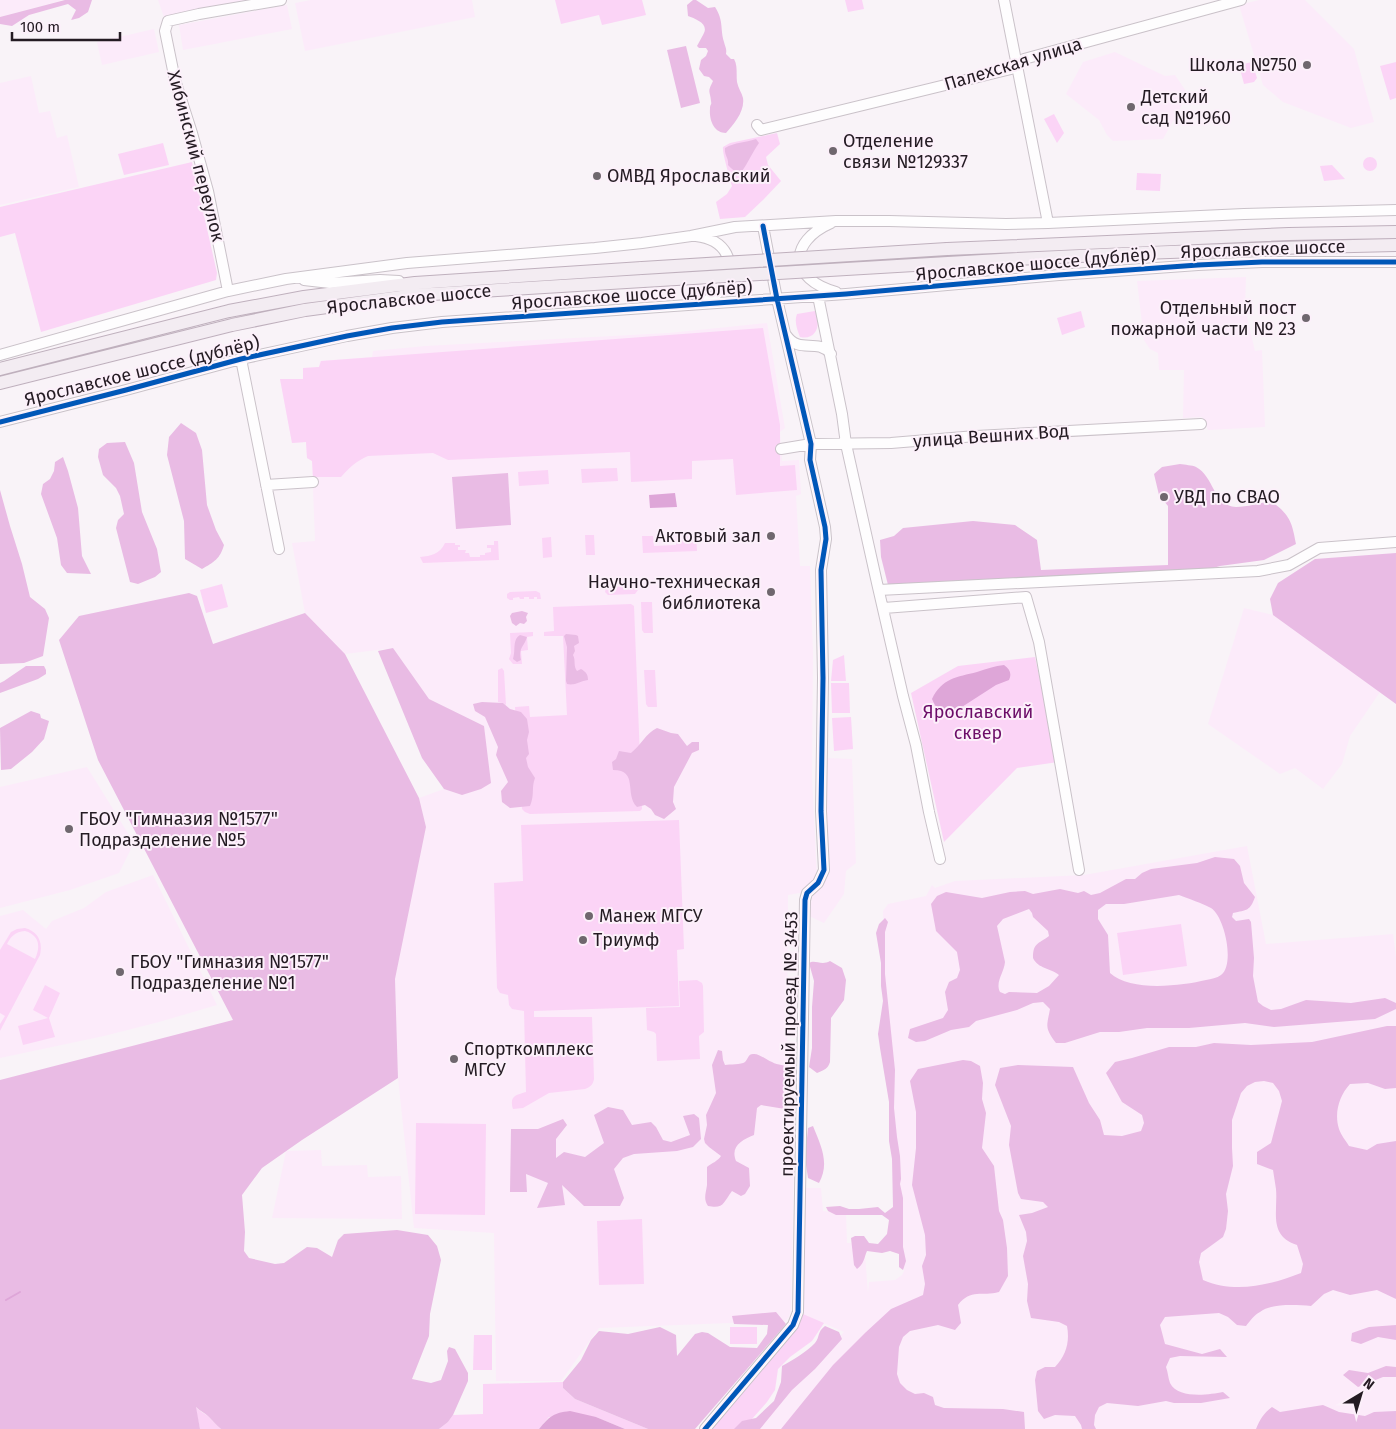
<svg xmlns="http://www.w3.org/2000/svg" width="1396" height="1429" viewBox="0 0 1396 1429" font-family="'Fira Sans',sans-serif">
	<rect width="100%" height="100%" fill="#f9f3f8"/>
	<path fill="#fcebfa" d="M0 0H63L0 17Z
		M158 0H259L165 20Z
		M311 0H472L475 17 305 51 295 3Z
		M1259 0H1305L1354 49 1374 122 1351 128 1283 102 1263 85 1239 5Z
		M287 5 292 29 183 50 179 25Z
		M154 29 159 52 102 65 97 42Z
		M1115 52 1165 76 1175 75 1188 94 1163 139 1113 141 1107 135 1099 120 1066 94 1083 62Z
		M31 76 39 113 50 111 57 138 67 135 79 187 0 205V83Z
		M1246 277 1245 308 1255 351 1262 350 1265 427 1208 430 1202 417 1183 418 1184 370H1159L1158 353 1150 349 1144 340 1137 281Z
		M767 323 785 428 780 432 782 461 799 460 801 494 796 496 800 566H810L813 653 812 777 817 879 805 892 788 895 787 1058 794 1149 791 1309 789 1317 785 1321 599 1328 561 1381H496L494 1233 414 1228 398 1078 395 979 426 827 419 798 444 789 462 795 484 726 429 699 393 648 345 654 305 613 292 543 315 541 312 461 307 458 306 442 292 443 280 379H303V368L319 367 320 361 372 357 373 351 425 346 669 333Z
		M1244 608 1273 615 1380 692 1350 736 1342 764 1323 789 1295 768 1280 774 1208 724Z
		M825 758 852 759 856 863 846 871 844 894 824 923 809 916 812 897 825 874Z
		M87 767 134 843 119 873 70 890 0 908V787Z
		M1247 846 1266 944 1393 934 1396 956V1429H752L844 1332 803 1314 801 1266 802 1188H821L823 1211 846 1214 847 1243H857L865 1255 868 1293 869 1282 895 1280 902 1275 904 1271 887 1062 883 911 888 904 926 896 932 885 935 888 955 881 1084 875Z
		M153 875 217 1005 159 1022 104 1036 0 1058V916L23 910 46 929 52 921 84 908 106 892Z
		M321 1150 322 1166 367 1165 368 1177 401 1176 402 1219 272 1218 286 1151Z"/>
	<path fill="#fbd4f6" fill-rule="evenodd" d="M555 0H642L646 15 602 25 599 15 561 24Z
		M845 0H862L864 9 848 12Z
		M1252 62 1257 78 1254 82 1244 84 1239 65Z
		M1396 62V98L1390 100 1380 66Z
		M1054 114 1064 133 1057 143 1044 119Z
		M777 133 780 144 766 157 768 165 781 181 764 199 745 217 720 219 716 202 727 194 732 186C730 178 722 153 723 147L730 143Z
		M163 143 169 165 124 175 118 154Z
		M1363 164a7 7 0 1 1 14 0a7 7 0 1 1-14 0Z
		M192 162 217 273 216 280 41 332 15 233 0 237V207Z
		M1332 165 1345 179 1324 181 1320 166Z
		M1137 173 1161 174 1160 191 1136 190Z
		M815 311C822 324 816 341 800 337 797 329 794 321 797 314Z
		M1081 311 1085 327 1062 335 1057 318Z
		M763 328 780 425V466L795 465 797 490 736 495 733 459 692 461V479L631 482 630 452 448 460 433 453 368 456C356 461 349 468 341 477H313L312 461 307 458 306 442 292 443 280 379H303V368L319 367 321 361Z
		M617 468 618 481 582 483 581 469Z
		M548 470 549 484 519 486 518 472Z
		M585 535H594L595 555H586Z
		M696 535 697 551 643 553 642 536H653L654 546 676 545V536Z
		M551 537 552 557 543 558 542 538Z
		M494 541H498L499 560 423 563 420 557C431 556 440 554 445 543H455V545H460V547H458V550H466L465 553H469L470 557H480V555H485V553L491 552V548H487V545H494Z
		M222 584 228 607 206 613 200 590Z
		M635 586 638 588V590L635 594 608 595 605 592 606 588 608 587Z
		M536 591 540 593 541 599H537V597H534V599H529V597H524V599H520L519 597 513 598V600H510L507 598V594L510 592Z
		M641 602H652L653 633H644L642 630Z
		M631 604 634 606 642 809 640 811 530 814 525 812 522 809 515 707 529 706 530 717 567 715 563 636H544V632L554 631 553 607Z
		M533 632V636L527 637 528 650 521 651 522 664H513L509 659 511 653 510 633Z
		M844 655 846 681H831L833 660Z
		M1035 657 1058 762 1017 768 944 842 911 693 958 666Z
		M502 668 504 671 506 705 503 703 498 702V670Z
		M644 670H655L657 707H648L646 704Z
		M831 683H849L850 713H832Z
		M851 717 853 749 834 751 832 718Z
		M679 820 684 949 677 950 679 1006 534 1011V1017H592L594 1079C593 1085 590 1087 585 1089L549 1093 523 1108 513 1109C509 1096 516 1095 526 1092L524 1011 512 1009 509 1005 508 995 500 993 497 988 494 883 523 881 521 825Z
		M1181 924 1187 966 1123 975 1117 933Z
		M25 928C38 932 43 941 40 955L0 1031V1024L5 1016 0 1013V950L11 932 17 929ZM25 931C39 935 41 946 35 959L7 944C11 936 15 932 25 931Z
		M697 980 702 983 703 986 704 1032 699 1036 700 1059 657 1061 656 1034 654 1032 647 1030 646 1008 680 1007 679 981Z
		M45 985 60 993 49 1018 55 1037 23 1045 18 1026 48 1018 33 1010Z
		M416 1123 486 1124 485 1215 415 1214Z
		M642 1219 644 1284 599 1285 597 1221Z
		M803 1314 824 1323 812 1341 790 1357 778 1369 775 1390 767 1402 743 1429H707L798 1325Z
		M730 1327H757V1344H730Z
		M474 1335H492V1370H473Z
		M563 1382V1388L575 1399 648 1429H625L596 1417H549L539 1429H439L448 1422 453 1415 483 1414V1384Z
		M195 1406C199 1411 204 1413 209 1417 213 1421 216 1425 221 1429H200Z"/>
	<path fill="#e9bbe4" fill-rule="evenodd" d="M65 0H92L88 12 79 18 71 20 76 10 68 4 29 15 12 26 0 24V17Z
		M693 0H696L708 8 715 7C724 21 720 29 724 42 725 47 727 48 726 54L731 59H734C738 66 736 74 737 82 738 88 742 93 743 98 745 111 734 124 726 133 714 133 709 120 710 109 710 103 712 106 711 101 710 90 707 93 713 81L709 77 704 76 699 69 701 60 706 56 708 51 706 48H699L697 46C699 42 701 39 703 35 710 24 696 19 688 16L687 5Z
		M686 46 700 103 681 108 667 50Z
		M756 139 759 143C752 153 748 163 742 171 735 173 733 170 728 165 729 158 724 155 725 148 735 142 745 143 756 139Z
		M181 423 196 433 202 450 207 505 216 530 224 545C220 559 214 562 202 569L185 559 184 521 167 455 169 437Z
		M125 442 134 463 142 512 157 549 161 572 155 577 138 584 130 582 116 528 118 520 124 514 120 496 116 488 103 475 98 457 99 449 107 443Z
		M63 457 68 471 78 508 82 556 91 574 67 573 61 565 57 538 41 494 43 484 50 479 54 471 55 462Z
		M1180 464C1185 465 1192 465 1196 467 1214 476 1213 506 1236 507 1247 507 1260 503 1271 501 1290 515 1292 522 1296 544L1264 560 1220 566 1199 572 888 585 881 557 880 540 894 536 903 528 973 521 1015 525 1037 540 1041 570 1168 565V506L1159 495 1154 474 1162 467Z
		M508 473 511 525 456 529 452 477Z
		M0 490 10 526 22 564 30 597 45 609 49 618 43 656 24 663 0 664Z
		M1396 553V704L1273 615 1270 599 1278 583 1315 559Z
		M189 593 197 596 213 644 305 613 345 654 419 798 426 827 395 979 398 1078 302 1140 262 1168 242 1195 245 1232 244 1251 249 1258 275 1264 284 1263 307 1247 317 1248 332 1257 338 1240 344 1234 397 1230 428 1235 437 1246 441 1260 430 1314 429 1336 412 1379 431 1383 441 1380 448 1361 447 1351 449 1347 455 1349 468 1373V1381L453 1415 448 1422 439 1429H221C216 1425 213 1421 209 1417 205 1413 200 1411 196 1407L200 1429H0V1080L233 1020 98 760 59 640 79 616Z
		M522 611 528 613 526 617 527 621 524 624 520 623 516 626 512 623 510 616 512 613Z
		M566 634 576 635 578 636 579 643 574 646 575 651 573 655C576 660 573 666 577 671L581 669C586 672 588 674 588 680 580 681 575 686 567 684L566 681 567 647 564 636Z
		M520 635 527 637C524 647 518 648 521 660L517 662 513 659C516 650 512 640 520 635Z
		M393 648 429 699 484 726 491 783 481 789 462 795 444 789 422 758 378 651Z
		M26 666H44L46 670V674L38 679 0 693V683L4 681Z
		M482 702 503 703 510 709 521 712 527 719 529 732 527 740 529 754 526 758 528 767 535 778C531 789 535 794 530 806L510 808 502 802 501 791 508 782 496 755 498 747 485 717 475 711 473 704Z
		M31 711 40 714 41 718 49 721 44 739 32 752 11 769 1 770 0 728Z
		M657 728 671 733 678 734 687 746 692 742H699V750L692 753 674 787 673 802 676 809 664 819 655 815 651 809 645 805 637 807C624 794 639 770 613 770L612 762 616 759 619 751 631 753C641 745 646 733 657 728Z
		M1215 857 1234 859 1240 866 1244 883 1255 897C1250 911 1247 910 1233 913L1232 917 1236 921 1249 919 1251 922 1254 958 1253 976 1258 1002 1263 1006 1271 1010 1281 1009 1306 1000 1351 1003 1385 998 1396 1003V1009L1375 1019 1274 1027 1245 1023 1189 1028H1147L1119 1032H1100L1065 1043H1056C1044 1027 1047 1026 1050 1009L1043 1002 1033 1003 1017 1010 976 1021 969 1027 951 1030 925 1041 916 1042 908 1038 910 1029 943 1018 948 1010 945 992 949 982 957 978 960 970 957 952 936 931 931 904 937 896 946 892 982 898 1010 892 1025 891 1033 894 1060 889 1078 893 1084 891 1091 895 1100 893 1126 879H1135L1142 873 1151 869 1197 863ZM1179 895C1189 899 1202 903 1211 908 1225 917 1235 965 1221 975 1217 978 1211 979 1206 980 1181 986 1130 992 1110 973L1108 935 1098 919V910L1106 904H1124ZM1029 909 1032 913 1033 917 1048 931 1049 936C1038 944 1033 943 1033 958 1038 969 1051 968 1059 975L1049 986 1037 993 1009 992 1005 994 1000 992C995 982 1004 973 1005 962L997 926 1003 919Z
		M885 918 888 922 885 932V974L895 1070 894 1108 897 1137 900 1156 901 1179 900 1184 903 1198V1247L906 1261 903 1270 899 1267V1254L890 1251 882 1253 867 1251C864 1258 864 1264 857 1269L854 1265 851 1238 855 1236H864L869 1243 878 1244 887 1234 889 1220 882 1215H836L828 1211 826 1207 840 1206 849 1209H859L878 1207 885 1213 893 1207 892 1159 889 1141V1102L880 1048 878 1034 883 1001 881 986V963L876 933 879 924Z
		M830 961 842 968 846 980 844 1000 831 1018 830 1062C828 1069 824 1070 817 1073L809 1067 812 1048V1007L814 981 809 963C815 959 821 966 830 961Z
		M1387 1026H1396V1088L1385 1089 1368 1083 1350 1084C1339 1096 1334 1113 1339 1129 1341 1135 1346 1141 1349 1146L1367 1150 1377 1144 1396 1141V1299L1377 1290 1350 1295 1333 1290 1324 1294 1311 1306C1296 1305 1272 1303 1260 1312 1254 1315 1250 1321 1246 1326L1237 1325 1228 1317 1219 1313 1165 1317 1160 1325 1165 1344 1202 1354 1220 1349 1227 1357 1180 1356 1170 1358 1166 1367C1168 1372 1168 1378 1170 1383 1178 1399 1208 1395 1223 1392L1230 1398 1201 1403H1174L1166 1401 1138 1406 1107 1403 1099 1407 1095 1415 1094 1425 1096 1429H1082L1081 1425 1075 1416 1055 1415 1044 1419 1038 1411 1035 1380 1037 1371 1045 1367H1055C1066 1355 1070 1342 1067 1326L1059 1322 1031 1318 1027 1301 1028 1284 1023 1256 1027 1241 1026 1232 1019 1215 1032 1213 1048 1207 1043 1202 1021 1199 1018 1193 1009 1145 1011 1126 995 1085 1000 1068 1018 1065 1073 1067 1089 1103 1100 1120 1104 1135 1122 1136 1141 1131 1144 1123 1142 1115 1122 1102 1106 1073 1115 1062 1132 1058 1169 1047H1196L1214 1043 1251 1045 1312 1042ZM1264 1081 1273 1083 1279 1091 1282 1101 1271 1143 1257 1152V1164L1273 1170C1274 1176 1275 1183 1276 1189 1278 1212 1268 1235 1297 1245L1303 1264 1301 1273C1271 1285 1235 1294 1203 1280L1199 1262 1201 1253 1223 1237 1226 1229 1228 1211 1226 1194 1233 1166 1232 1148V1120L1241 1093 1247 1086 1255 1082Z
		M718 1050 722 1051 723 1060 725 1065C730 1064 741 1065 745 1062 748 1059 748 1054 753 1054 759 1053 766 1060 772 1062 778 1066 785 1064 791 1068L794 1065 783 1089 784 1094 788 1096V1105L785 1109 761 1105 757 1108 754 1135C742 1140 730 1146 736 1161L749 1168 750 1186 745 1194 741 1196 732 1191C723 1203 724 1209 708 1206 703 1199 706 1193 707 1185 707 1179 707 1173 707 1167 712 1163 718 1161 721 1156L709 1147 705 1143 704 1139 707 1125 706 1115 716 1093 712 1065Z
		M963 1060 971 1061 980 1066 983 1083 982 1099 986 1113 982 1148 994 1166 999 1211 1003 1220 1007 1248 1008 1276 999 1292C982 1297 971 1288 958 1305L961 1323 955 1330 938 1325 910 1331 903 1337 899 1347 897 1374 900 1383 907 1390 915 1394 924 1393 933 1397 935 1405 944 1408 1003 1409 1024 1412 1025 1429H781L833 1365 865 1333 891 1309 923 1295 925 1284 922 1266 926 1255 925 1235 912 1185 916 1148V1112L910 1081 918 1069Z
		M608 1107 623 1110 632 1125 651 1122 656 1127 663 1140 671 1142 690 1135 683 1116 694 1114 699 1118 701 1139 693 1147 677 1151 634 1154 623 1158 614 1169 624 1198 620 1206H584L562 1185 565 1205 537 1208 548 1183 526 1174 527 1192H510L511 1129H538L563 1119 567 1125 556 1139V1158L564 1152 585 1157 604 1143 594 1115Z
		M813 1126C821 1146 830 1163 819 1183L808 1178 805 1158 808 1128Z
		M776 1312 786 1324 695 1429H648L575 1399 563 1388V1382L581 1360 591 1340 599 1331 628 1334 660 1327 676 1335 677 1356 695 1334 702 1332 708 1333 730 1347 757 1348 767 1334 768 1325 734 1324 732 1316Z
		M1396 1325V1340L1378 1337 1361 1344 1351 1341 1352 1333 1369 1327Z
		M825 1326 839 1332 842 1339 815 1369 792 1390 760 1429H734L742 1421 756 1418 774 1401 781 1382 782 1366C791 1361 808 1351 815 1343 820 1337 817 1332 825 1326Z
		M1386 1366 1396 1367V1377H1383L1358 1387 1343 1375 1349 1370 1368 1373Z
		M1323 1405 1339 1412 1365 1416 1374 1412 1396 1411V1429H1256C1260 1419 1264 1413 1272 1407L1280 1412Z"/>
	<path fill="#dea6d8" d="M675 493 677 507 650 508 649 495Z
		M1004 665C1010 669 1012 674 1009 680L996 685 951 714C941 716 936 708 932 699 942 678 957 677 977 672 986 669 995 666 1004 665Z
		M570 1411 596 1417 625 1429H539C550 1416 553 1413 570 1411Z"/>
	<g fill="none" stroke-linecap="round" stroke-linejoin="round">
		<path stroke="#dea6d8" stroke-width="2" d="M6 1300 20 1292"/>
		<defs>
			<path id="minor" d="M1004 0 1048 223
				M757 125 761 130 1011 69 1024 59 1241 0
				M831 223C788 242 789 279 836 292
				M696 236C714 238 727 247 730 265 731 270 732 275 729 280 724 291 712 298 702 303
				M304 280 330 283 380 280 399 281
				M228 291 208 191 192 133 175 80 165 31 168 21 199 14 281 0
				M818 296 842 414 846 444 877 583 903 696 916 745 929 812 940 859
				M786 335C800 355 816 337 831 354
				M0 355 228 291 286 279 407 263 595 248 642 243 691 236 735 227 836 221H889L1006 224 1048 223 1244 214 1396 210
				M241 359 279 549
				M0 422 126 390 241 359 347 336 392 328 442 322 846 294 1059 275 1198 265 1262 262H1396
				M781 449 811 444 891 443 976 436 1201 424
				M266 485 313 482
				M879 590 1258 571 1289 565 1319 548 1396 542
				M884 608 1026 597 1039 642 1079 870
				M705 1429 793 1325 798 1312 805 900 807 893 818 883 824 870 821 811 823 678 821 570 826 539 825 527 810 460 811 444 777 299 763 226"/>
			<path id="major" d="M947 249 1289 234 1396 232
				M948 263C1097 254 1246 248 1396 245
				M0 369 229 311 304 297 415 283 642 268
				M0 383 232 325 305 310 416 295 643 281"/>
		</defs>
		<use href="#minor" stroke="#cac2c9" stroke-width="12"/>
		<use href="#major" stroke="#bfb0bd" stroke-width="14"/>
		<use href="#minor" stroke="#fefdfe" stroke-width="10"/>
		<use href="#major" stroke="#f3ecf2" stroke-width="12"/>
		<defs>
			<path id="major-bridge" d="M642 268 947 249
				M643 281 948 263"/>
		</defs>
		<use href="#major-bridge" stroke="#bfb0bd" stroke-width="14" stroke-linecap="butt"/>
		<use href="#major-bridge" stroke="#f3ecf2" stroke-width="12"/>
		<defs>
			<path id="cycleway" d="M0 422 126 390 241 359 347 336 392 328 442 322 846 294 1059 275 1198 265 1262 262H1396
				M705 1429 793 1325 798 1312 805 900 807 893 818 883 824 870 821 811 823 678 821 570 826 539 825 527 810 460 811 444 777 299 763 226"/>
		</defs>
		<use href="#cycleway" stroke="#fcf0fa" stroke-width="8"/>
		<use href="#cycleway" stroke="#0057b8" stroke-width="5"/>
	</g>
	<g fill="#6f676e" stroke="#fcf0fa" stroke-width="2">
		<circle cx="1307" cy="65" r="5"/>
		<circle cx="1131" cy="107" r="5"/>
		<circle cx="833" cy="151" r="5"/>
		<circle cx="597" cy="176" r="5"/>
		<circle cx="1306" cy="318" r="5"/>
		<circle cx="1164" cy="497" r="5"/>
		<circle cx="771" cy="536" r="5"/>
		<circle cx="771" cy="592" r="5"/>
		<circle cx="69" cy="829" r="5"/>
		<circle cx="589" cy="916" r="5"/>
		<circle cx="583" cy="940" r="5"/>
		<circle cx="120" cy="972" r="5"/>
		<circle cx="454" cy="1059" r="5"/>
	</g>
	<g text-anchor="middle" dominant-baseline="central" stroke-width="4" stroke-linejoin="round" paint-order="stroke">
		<g font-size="18" fill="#241b23" stroke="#fcf0fa">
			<text transform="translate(1013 64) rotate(-17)">Палехская улица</text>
			<text transform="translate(196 156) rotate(75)">Хибинский переулок</text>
			<text transform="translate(1263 249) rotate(-2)">Ярославское шоссе</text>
			<text transform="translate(1036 264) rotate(-5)">Ярославское шоссе (дублёр)</text>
			<text transform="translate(632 295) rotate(-4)">Ярославское шоссе (дублёр)</text>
			<text transform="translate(409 299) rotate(-6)">Ярославское шоссе</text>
			<text transform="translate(142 371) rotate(-14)">Ярославское шоссе (дублёр)</text>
			<text transform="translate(991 436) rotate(-4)">улица Вешних Вод</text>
			<text transform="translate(789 1044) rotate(-89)">проектируемый проезд № 3453</text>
		</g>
		<g font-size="18" fill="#241b23" stroke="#fcf0fa" text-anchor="start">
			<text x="1297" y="65" text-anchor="end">Школа №750</text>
			<text x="1141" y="97">Детский<tspan x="1141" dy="21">сад №1960</tspan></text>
			<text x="843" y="141">Отделение<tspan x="843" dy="21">связи №129337</tspan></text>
			<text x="607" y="176">ОМВД Ярославский</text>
			<text x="1296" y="308" text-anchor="end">Отдельный пост<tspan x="1296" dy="21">пожарной части № 23</tspan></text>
			<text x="1174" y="497">УВД по СВАО</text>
			<text x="761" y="536" text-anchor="end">Актовый зал</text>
			<text x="761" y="582" text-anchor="end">Научно-техническая<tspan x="761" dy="21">библиотека</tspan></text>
			<text x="79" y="819">ГБОУ "Гимназия №1577"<tspan x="79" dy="21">Подразделение №5</tspan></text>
			<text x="599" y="916">Манеж МГСУ</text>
			<text x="593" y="940">Триумф</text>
			<text x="130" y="962">ГБОУ "Гимназия №1577"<tspan x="130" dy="21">Подразделение №1</tspan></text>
			<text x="464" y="1049">Спорткомплекс<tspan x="464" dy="21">МГСУ</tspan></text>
		</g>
		<g font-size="18" fill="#6c0d68" stroke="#fcf0fa">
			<text x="978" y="712">Ярославский<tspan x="978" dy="21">сквер</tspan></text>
		</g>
	</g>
	<g transform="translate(1361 1394) rotate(38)" stroke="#fcf0fa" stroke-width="4" paint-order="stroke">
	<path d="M0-4L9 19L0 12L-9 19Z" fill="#241b23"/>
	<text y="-8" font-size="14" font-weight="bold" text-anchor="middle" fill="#241b23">N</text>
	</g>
	<path d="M12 32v8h108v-8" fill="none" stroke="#241b23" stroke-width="2.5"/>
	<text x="20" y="32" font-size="15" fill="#241b23" stroke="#fcf0fa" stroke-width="4" paint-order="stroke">100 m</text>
</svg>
